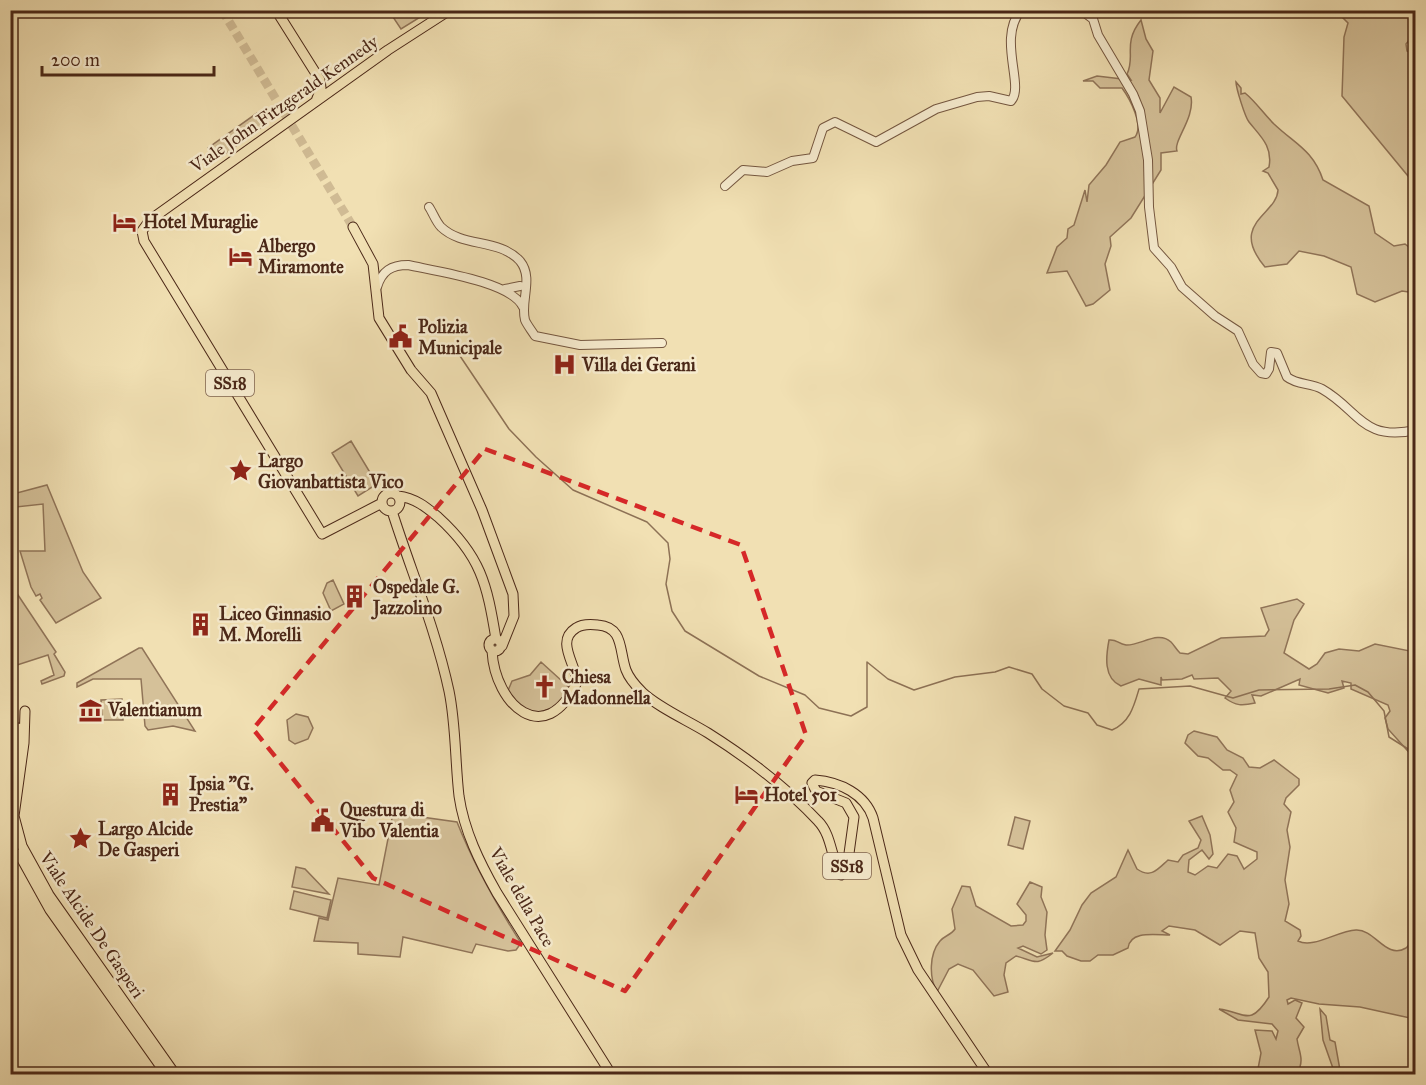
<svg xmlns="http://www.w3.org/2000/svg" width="1426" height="1085" viewBox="0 0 1426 1085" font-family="'IM FELL Great Primer',serif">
	<rect width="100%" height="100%" fill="#f1e0b3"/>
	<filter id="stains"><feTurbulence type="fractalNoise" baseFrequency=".00333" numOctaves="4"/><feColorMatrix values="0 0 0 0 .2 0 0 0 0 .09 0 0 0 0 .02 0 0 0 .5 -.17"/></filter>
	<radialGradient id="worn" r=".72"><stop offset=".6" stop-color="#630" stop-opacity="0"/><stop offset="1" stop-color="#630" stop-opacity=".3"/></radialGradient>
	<path fill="#d5c199" stroke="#907458" stroke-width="1.5" d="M389 11H430L401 29Z
		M1336 11H1415V33L1406 44 1407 51 1415 55V178L1408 176 1342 96 1344 37 1348 23Z
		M1141 20 1146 39 1153 51 1149 80 1160 98V113L1174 87 1191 97C1195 118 1173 141 1177 151L1161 153V170L1131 218 1110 237 1111 246 1105 264 1110 290 1093 304 1086 306 1067 271 1047 273 1057 247 1067 238 1068 229 1074 225 1085 190 1087 202 1089 185 1106 165 1120 142 1135 137C1144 125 1130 99 1122 88H1100L1093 81H1083L1097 76 1131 80 1127 74C1136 56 1122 44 1141 20Z
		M1236 82 1241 88V94L1245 93C1256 102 1263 113 1274 124 1295 144 1313 150 1323 180L1369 206 1375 233 1394 246 1405 244 1415 252V293L1402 291 1375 302 1357 294 1351 267 1324 256 1299 251 1287 264 1265 267C1228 223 1277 215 1278 190L1268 173 1263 171 1269 167C1273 146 1260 136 1249 122 1245 117 1236 88 1236 82Z
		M257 113 265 125 217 160 208 148Z
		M351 441 377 484 358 496 332 453Z
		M47 485 83 572 101 598 56 623 40 600 42 598 40 594 36 596 31 587 20 551H45L43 504 16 507 13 494Z
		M333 580 344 604 331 611 323 593 327 583Z
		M10 583 56 652 54 654 65 672 64 676 42 684 41 681 54 675 48 655 11 667Z
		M1297 599 1304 604 1294 620 1284 653 1309 669 1317 664 1325 653 1339 649 1359 651 1375 644 1415 652V759L1388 729 1385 718 1390 711 1388 705 1351 689V683L1342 681 1344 688 1328 693 1299 685 1300 679 1261 696 1252 695 1255 703C1242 706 1236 706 1225 698L1231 691 1218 678 1194 679 1192 675 1182 679 1162 680 1161 677V685L1139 679 1121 686C1103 678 1106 656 1109 640 1117 639 1118 644 1126 645 1140 646 1158 630 1171 642 1174 645 1176 649 1180 653L1188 654 1221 638 1265 636 1269 630 1261 608Z
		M139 648H142L195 731 173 726 148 730 145 726 141 679H93L77 687V683Z
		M541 662 573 691 559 706 528 716 507 693 512 681 530 675Z
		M122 699 123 720H102L101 700Z
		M296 714 308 717 313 728 308 739 295 744 289 740 287 720Z
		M1194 731 1217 737 1227 750 1243 758 1249 767 1260 768 1274 760 1299 779V785L1286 798 1284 804 1291 812 1287 830 1290 847 1285 880 1289 904 1285 921 1300 930 1301 936 1298 941C1313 949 1337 931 1356 930 1375 929 1386 960 1406 948 1411 944 1412 937 1415 932V1014L1410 1018 1360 1007 1319 1004 1291 998 1287 1000 1288 1004 1295 1000 1302 1003 1296 1018 1304 1027 1297 1039C1299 1053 1305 1059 1297 1074H1257L1261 1053 1255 1030 1272 1031 1276 1039 1278 1031 1272 1024 1238 1020 1219 1009C1245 1012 1249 1028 1269 997L1268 972 1259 958 1255 933 1240 931 1220 945 1195 930 1169 926 1162 931 1170 935C1156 935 1130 930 1128 948L1113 955H1098L1090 961H1081L1067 956 1062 951H1055L1070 930 1082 905 1091 893 1116 877 1128 850 1137 869C1151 879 1158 869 1168 860L1178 862 1183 855 1198 848 1201 840 1189 821 1202 816 1210 835 1213 854 1209 859 1202 850 1189 860 1188 872 1195 875 1208 866 1217 868 1228 854 1237 856 1244 869 1257 859V852L1234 842 1236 828 1228 812 1234 802 1230 790 1237 775 1230 770H1223L1208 758 1198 756 1185 743 1188 735Z
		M393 813 457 822C474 865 496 904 521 943L516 950 508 951 476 944 472 953 403 937 400 957 358 954V943L314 941 319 918 328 920 338 878 379 885Z
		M1015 817 1030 821 1023 849 1008 845Z
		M296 867 305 869 329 894 292 887Z
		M1030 882 1042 887 1041 897 1047 912 1045 935 1047 950 1041 954 1023 946 1018 948 1037 957 1053 953C1035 967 1035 961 1016 956L1006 963 1004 975 1008 992 994 996 973 970 958 964 949 969 937 992C929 978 929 954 940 941 944 936 951 935 955 929L952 909 962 886 970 887 976 906 1011 926 1023 925 1026 921V915L1017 904Z
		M294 891 331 900 327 918 290 909Z
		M1320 1009 1326 1016 1330 1040 1335 1042 1340 1070 1346 1074H1335L1323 1040Z"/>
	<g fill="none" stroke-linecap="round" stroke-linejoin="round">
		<path stroke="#8d7155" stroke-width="1.5" d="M456 350 509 429 536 457 573 490 647 522 668 543 670 559 666 584 672 611 685 631 759 676 805 695 819 708 851 716 867 707V662L888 679 914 690 955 677 995 672 1009 667 1032 674 1042 689 1064 706 1088 713 1097 725 1112 730C1130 722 1134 706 1139 689L1190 686 1233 698 1259 690 1329 689 1355 685 1368 692 1384 711 1389 737 1416 754"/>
		<path stroke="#d0bb94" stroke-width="9" stroke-dasharray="9 4.5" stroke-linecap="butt" d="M222 10 353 227"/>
		<defs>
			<path id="minor" d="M1081 10 1093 19 1098 35 1133 94 1140 111 1148 160 1149 207 1154 248 1171 267 1182 287 1215 316 1238 331 1253 364 1261 373 1266 374 1269 369 1271 352 1277 353 1287 377C1297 385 1311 383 1322 389 1359 410 1362 442 1416 430
				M725 186 743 170 767 172 792 161 813 158 823 128 835 122 876 142 936 109 977 97 989 96 1011 101C1025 86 997 39 1021 10
				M429 207C433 213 436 222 441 227 463 248 499 238 520 261 534 278 520 301 525 320 527 325 532 331 535 336L580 345 662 343
				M377 287C382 271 391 265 408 265 435 271 512 282 523 307
				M505 289 520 286"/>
			<path id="major" d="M276 10 320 80 321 88 316 101
				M353 227 373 264 379 318 411 370 431 393 482 510 513 594 514 616 502 646
				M382 502a9 9 0 1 1 18 0a9 9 0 1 1-18 0Z
				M398 496C415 498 426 507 438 517 481 556 487 584 496 639
				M382 503 322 534 144 241 142 231 150 220 388 50 450 10
				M392 511C411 571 436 630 449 691 456 725 455 761 459 796 464 831 480 863 497 893L611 1074
				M489 645a6 6 0 1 1 12 0a6 6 0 1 1-12 0Z
				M492 651C495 705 545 750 577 682 576 664 555 641 576 628 582 624 590 624 598 625 624 627 619 651 626 670 629 678 636 686 642 692 659 708 687 720 708 733 746 757 787 788 818 821 832 835 831 859 841 875L847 868 854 817 846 803 816 791 812 783 815 780C840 782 865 794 873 818L901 935 918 970 988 1074
				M25 711 24 743 14 816 22 846 49 895 175 1074
				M10 794 18 728
				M19 854 50 910 166 1074"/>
		</defs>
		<use href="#minor" stroke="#74563f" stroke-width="10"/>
		<use href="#major" stroke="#4b2818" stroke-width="11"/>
		<use href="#minor" stroke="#f6ebce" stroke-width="8"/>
		<use href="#major" stroke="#f1e0b3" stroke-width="9"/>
	</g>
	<path fill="none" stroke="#d62828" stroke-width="4.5" stroke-dasharray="12 8" stroke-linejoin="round" d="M485 449 741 545 806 735 625 991 373 878 253 729Z"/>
	<defs>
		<symbol id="hotel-bare" viewBox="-9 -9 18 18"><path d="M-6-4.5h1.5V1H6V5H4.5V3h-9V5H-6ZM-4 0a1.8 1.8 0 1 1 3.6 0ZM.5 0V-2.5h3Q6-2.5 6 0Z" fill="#8f2418" stroke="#f6ebce" stroke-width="2.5" paint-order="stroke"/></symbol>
		<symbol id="civic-bare" viewBox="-9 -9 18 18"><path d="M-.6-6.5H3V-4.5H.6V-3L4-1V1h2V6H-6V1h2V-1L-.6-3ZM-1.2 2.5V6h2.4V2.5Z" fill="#8f2418" stroke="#f6ebce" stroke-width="2.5" paint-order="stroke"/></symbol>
		<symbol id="hospital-bare" viewBox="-9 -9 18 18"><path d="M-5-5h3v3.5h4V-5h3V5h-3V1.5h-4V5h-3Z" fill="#8f2418" stroke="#f6ebce" stroke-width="2.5" paint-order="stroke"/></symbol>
		<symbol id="sight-bare" viewBox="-9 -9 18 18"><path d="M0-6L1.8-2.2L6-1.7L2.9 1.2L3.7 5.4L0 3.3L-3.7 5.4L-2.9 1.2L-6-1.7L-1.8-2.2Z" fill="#8f2418" stroke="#f6ebce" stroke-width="2.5" paint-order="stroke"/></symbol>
		<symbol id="building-bare" viewBox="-9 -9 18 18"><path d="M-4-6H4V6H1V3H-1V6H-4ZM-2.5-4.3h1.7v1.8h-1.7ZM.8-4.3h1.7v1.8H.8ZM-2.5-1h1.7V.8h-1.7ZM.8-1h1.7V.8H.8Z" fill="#8f2418" stroke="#f6ebce" stroke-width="2.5" paint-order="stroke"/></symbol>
		<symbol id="church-bare" viewBox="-9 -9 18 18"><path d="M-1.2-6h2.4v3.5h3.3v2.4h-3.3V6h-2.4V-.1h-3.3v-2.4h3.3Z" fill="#8f2418" stroke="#f6ebce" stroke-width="2.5" paint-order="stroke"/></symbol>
		<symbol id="museum-bare" viewBox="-9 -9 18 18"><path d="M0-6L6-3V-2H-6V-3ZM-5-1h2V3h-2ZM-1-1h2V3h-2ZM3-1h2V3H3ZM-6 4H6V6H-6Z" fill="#8f2418" stroke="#f6ebce" stroke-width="2.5" paint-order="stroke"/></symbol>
	</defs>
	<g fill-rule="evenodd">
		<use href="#hotel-bare" x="108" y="206" width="33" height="33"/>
		<use href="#hotel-bare" x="224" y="240" width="33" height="33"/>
		<use href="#civic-bare" x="384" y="320" width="33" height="33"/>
		<use href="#hospital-bare" x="548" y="348" width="33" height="33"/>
		<use href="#sight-bare" x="224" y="454" width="33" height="33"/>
		<use href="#building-bare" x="338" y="580" width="33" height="33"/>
		<use href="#building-bare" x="184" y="608" width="33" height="33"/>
		<use href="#church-bare" x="528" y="670" width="33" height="33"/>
		<use href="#museum-bare" x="74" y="694" width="33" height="33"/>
		<use href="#building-bare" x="154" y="778" width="33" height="33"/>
		<use href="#hotel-bare" x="730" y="778" width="33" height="33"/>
		<use href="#civic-bare" x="306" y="804" width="33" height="33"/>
		<use href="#sight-bare" x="64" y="822" width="33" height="33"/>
	</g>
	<g text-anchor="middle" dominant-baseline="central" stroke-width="5" stroke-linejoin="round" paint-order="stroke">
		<g fill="#f6ebce" stroke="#7e624f" stroke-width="1.5">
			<rect x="206" y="370" width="48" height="26" rx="4.5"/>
			<rect x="823" y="853" width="48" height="26" rx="4.5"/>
		</g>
		<g font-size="16" font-weight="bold" fill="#4b2818">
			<text x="230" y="383">SS18</text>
			<text x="847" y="866">SS18</text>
		</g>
		<g font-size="18" fill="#4b2818" stroke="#f6ebce">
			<text transform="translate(284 104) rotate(-35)">Viale John Fitzgerald Kennedy</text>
			<text transform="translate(522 897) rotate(60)">Viale della Pace</text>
			<text transform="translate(92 925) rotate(56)">Viale Alcide De Gasperi</text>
		</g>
		<g font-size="18" font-weight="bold" fill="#4b2818" stroke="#f6ebce" text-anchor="start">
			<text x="143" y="222">Hotel Muraglie</text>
			<text x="258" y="246">Albergo<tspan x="258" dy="21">Miramonte</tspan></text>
			<text x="418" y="327">Polizia<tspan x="418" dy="21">Municipale</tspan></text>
			<text x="582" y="365">Villa dei Gerani</text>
			<text x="258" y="461">Largo<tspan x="258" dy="21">Giovanbattista Vico</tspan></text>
			<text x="373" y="587">Ospedale G.<tspan x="373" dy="21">Jazzolino</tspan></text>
			<text x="219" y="614">Liceo Ginnasio<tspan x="219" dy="21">M. Morelli</tspan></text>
			<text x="562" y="677">Chiesa<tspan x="562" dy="21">Madonnella</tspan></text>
			<text x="108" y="710">Valentianum</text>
			<text x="189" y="784">Ipsia "G.<tspan x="189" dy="21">Prestia"</tspan></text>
			<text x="764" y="795">Hotel 501</text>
			<text x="340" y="810">Questura di<tspan x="340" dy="21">Vibo Valentia</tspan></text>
			<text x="98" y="829">Largo Alcide<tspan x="98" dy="21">De Gasperi</tspan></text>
		</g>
	</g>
	<rect width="1426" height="1085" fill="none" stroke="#f1e0b3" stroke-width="36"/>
	<rect x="12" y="12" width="1402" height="1061" fill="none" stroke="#4b2818" stroke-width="3"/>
	<rect x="18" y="18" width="1390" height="1049" fill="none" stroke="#4b2818" stroke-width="1.5"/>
	<path d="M42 66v9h172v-9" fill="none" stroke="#4b2818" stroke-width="3"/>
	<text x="51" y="66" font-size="18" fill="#4b2818" stroke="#f6ebce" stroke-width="4.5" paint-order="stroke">200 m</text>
	<rect width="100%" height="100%" filter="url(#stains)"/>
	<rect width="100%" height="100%" fill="url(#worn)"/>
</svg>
